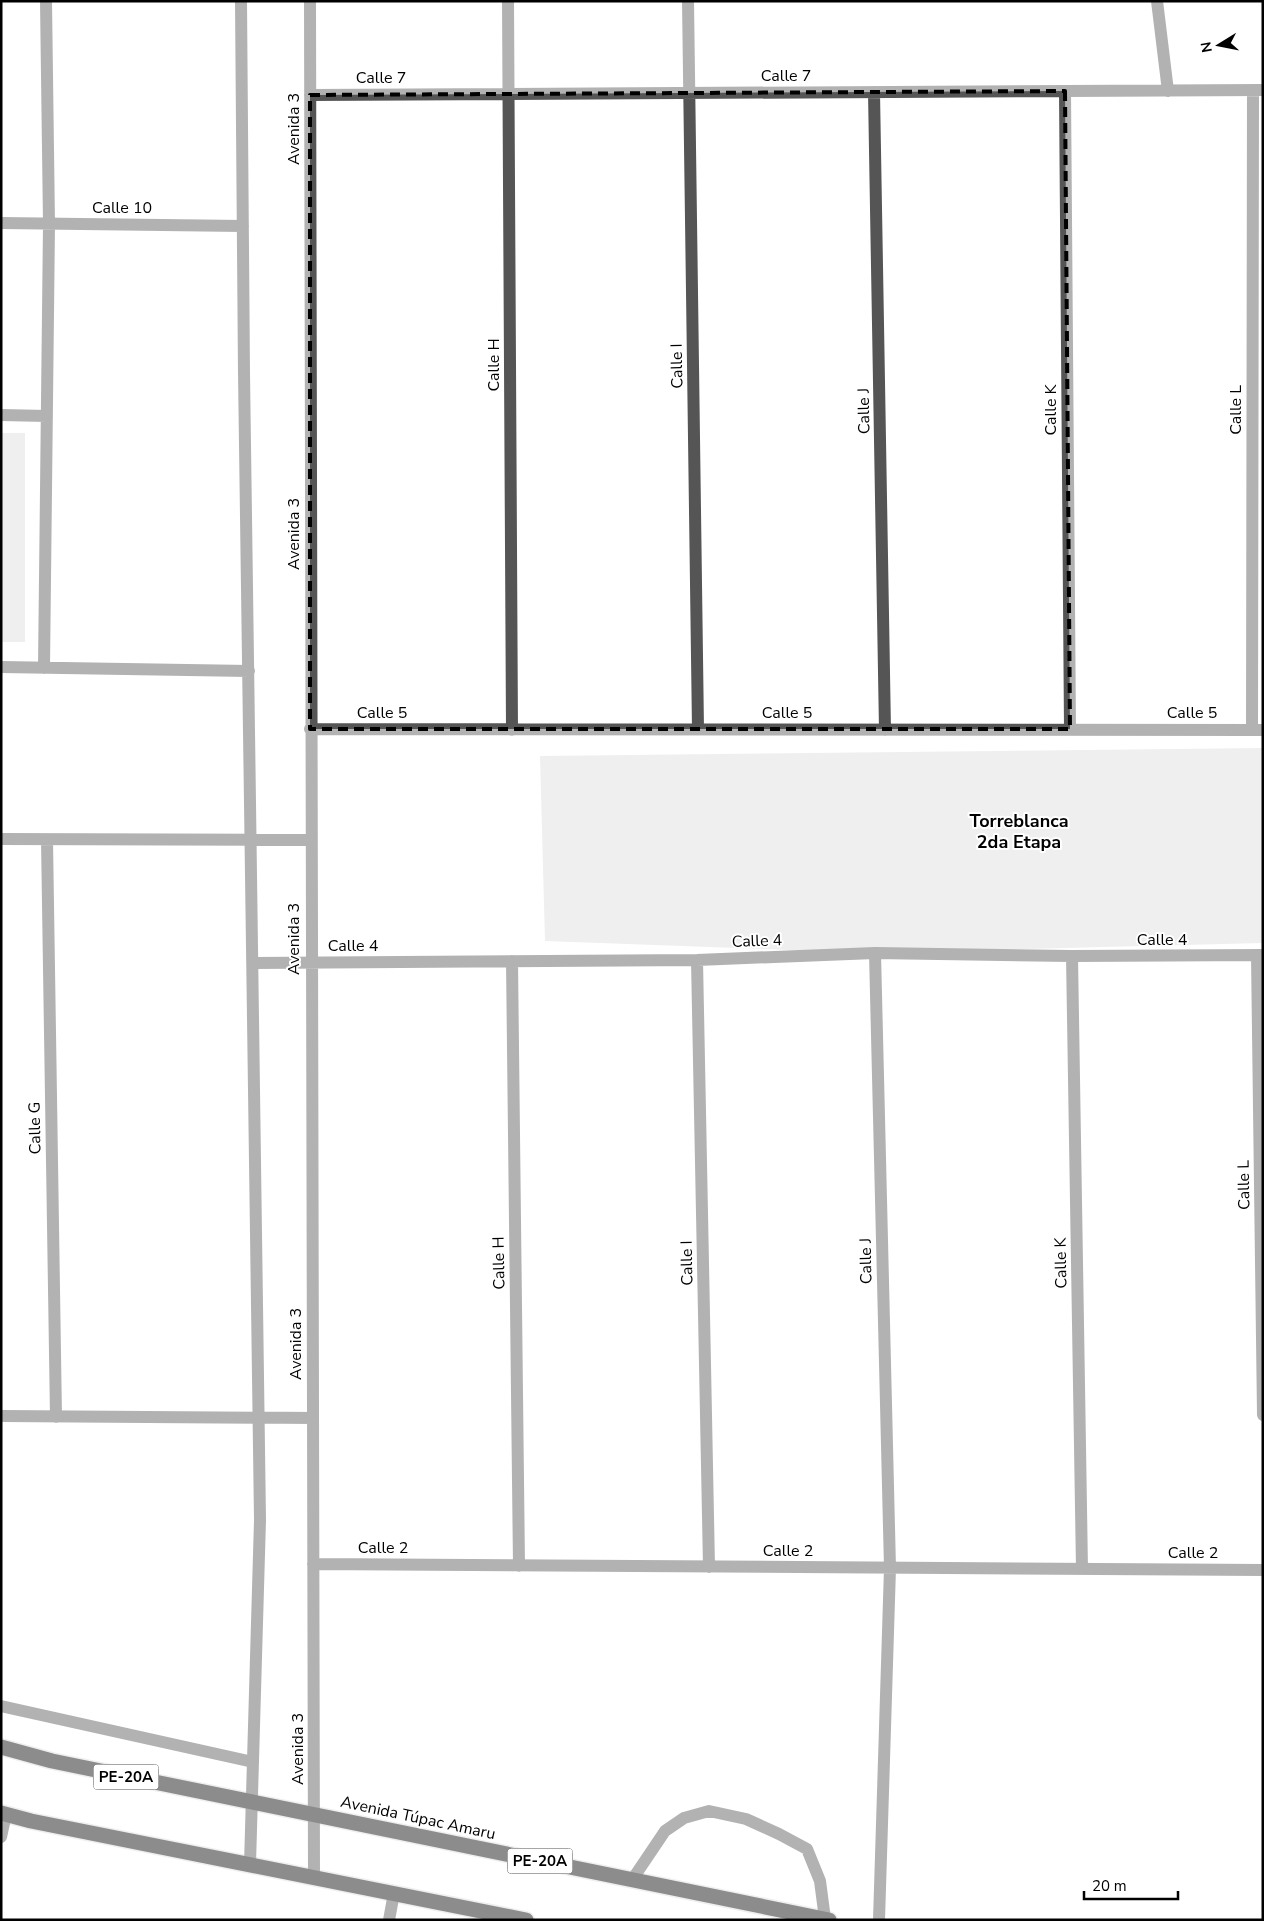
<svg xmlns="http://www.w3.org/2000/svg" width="1264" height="1921" viewBox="0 0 1264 1921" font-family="'Nunito Sans',sans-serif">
	<rect width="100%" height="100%" fill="#fff"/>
	<path fill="#dcdcdc" d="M1 433H25V642H1Z
		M1263 748V943L875 953 545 941 540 756Z"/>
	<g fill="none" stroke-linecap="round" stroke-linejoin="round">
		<defs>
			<path id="highway" d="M1 1747 52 1761 829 1920
				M1 1813 31 1821 526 1920"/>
		</defs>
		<use href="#highway" stroke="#dbdbdb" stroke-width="18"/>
		<path stroke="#555" stroke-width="12" d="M241 1 244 373 260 1520 250 1864
			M310 1 314 1877
			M508 1 512 730
			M688 1 698 729
			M1157 1 1168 91
			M1065 91 1070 729
			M874 92 885 730
			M310 95 1263 90
			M1 223 243 226
			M1 415 47 416
			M1 667 249 671
			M44 668 49 224 46 1
			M310 729 1263 730
			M1252 730 1253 90
			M1 839 310 840
			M47 840 56 1417
			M875 953 890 1568 879 1920
			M1257 955 1263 1415
			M1072 956 1082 1569
			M697 960 709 1567
			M512 961 519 1566
			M253 963 697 960 875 953 1072 956 1263 955
			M1 1416 313 1418
			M313 1564 1263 1570
			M1 1706 253 1762
			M1 1837 6 1814
			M632 1880 665 1831 684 1818 709 1811 746 1819 779 1834 807 1849 820 1881 825 1919
			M389 1920 394 1893"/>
		<use href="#highway" stroke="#000" stroke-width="15"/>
	</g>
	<path d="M0 0H1264V1921H0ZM1065 91 1070 729H310V95Z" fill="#fff" fill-opacity=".55" fill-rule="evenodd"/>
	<path fill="none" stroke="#000" stroke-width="4" stroke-dasharray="10 6" stroke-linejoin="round" d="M1065 91 1070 729H310V95Z"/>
	<g text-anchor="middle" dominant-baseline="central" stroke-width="4" stroke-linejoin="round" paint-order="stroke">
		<g fill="#fff" stroke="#4c4c4c" stroke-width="1">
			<rect x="93.5" y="1764.5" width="65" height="25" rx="4"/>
			<rect x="507.5" y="1848.5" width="65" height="25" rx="4"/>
		</g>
		<g font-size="15" font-weight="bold" fill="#000">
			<text x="126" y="1777">PE-20A</text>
			<text x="540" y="1861">PE-20A</text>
		</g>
		<g font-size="16" fill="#000" stroke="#fff">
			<text x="786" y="76">Calle 7</text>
			<text x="381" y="78">Calle 7</text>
			<text transform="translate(294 129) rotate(-90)">Avenida 3</text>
			<text x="122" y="208">Calle 10</text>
			<text transform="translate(494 365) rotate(-90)">Calle H</text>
			<text transform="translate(677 366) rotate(-91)">Calle I</text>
			<text transform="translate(1051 410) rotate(-90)">Calle K</text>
			<text transform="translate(1236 410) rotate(-90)">Calle L</text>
			<text transform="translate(864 411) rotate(-91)">Calle J</text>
			<text transform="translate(294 534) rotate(-90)">Avenida 3</text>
			<text x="382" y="713">Calle 5</text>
			<text x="787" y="713">Calle 5</text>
			<text x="1192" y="713">Calle 5</text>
			<text transform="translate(294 939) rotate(-90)">Avenida 3</text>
			<text x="1162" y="940">Calle 4</text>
			<text transform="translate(757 941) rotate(-2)">Calle 4</text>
			<text x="353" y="946">Calle 4</text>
			<text transform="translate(35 1128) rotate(-91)">Calle G</text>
			<text transform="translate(1244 1185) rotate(-91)">Calle L</text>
			<text transform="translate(866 1261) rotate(-91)">Calle J</text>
			<text transform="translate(499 1263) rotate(-91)">Calle H</text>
			<text transform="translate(687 1263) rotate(-91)">Calle I</text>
			<text transform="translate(1061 1263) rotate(-91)">Calle K</text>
			<text transform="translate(296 1344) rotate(-90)">Avenida 3</text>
			<text x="383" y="1548">Calle 2</text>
			<text x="788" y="1551">Calle 2</text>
			<text x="1193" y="1553">Calle 2</text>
			<text transform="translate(298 1749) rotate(-90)">Avenida 3</text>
			<text transform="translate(418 1818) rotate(12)">Avenida Túpac Amaru</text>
		</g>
		<g font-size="18" font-weight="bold" fill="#000" stroke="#fff">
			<text x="1019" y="821">Torreblanca<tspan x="1019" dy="21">2da Etapa</tspan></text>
		</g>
	</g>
	<rect width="1264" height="1921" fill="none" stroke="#000000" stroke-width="5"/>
	<g transform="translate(1219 45) rotate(260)" stroke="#ffffff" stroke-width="4" paint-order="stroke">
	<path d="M0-4L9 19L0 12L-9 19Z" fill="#000000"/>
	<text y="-8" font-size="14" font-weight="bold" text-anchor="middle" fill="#000000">N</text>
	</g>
	<path d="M1084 1891v8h94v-8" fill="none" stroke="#000000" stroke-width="2.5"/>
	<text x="1092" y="1891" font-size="15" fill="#000000" stroke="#ffffff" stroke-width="4" paint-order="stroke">20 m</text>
</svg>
